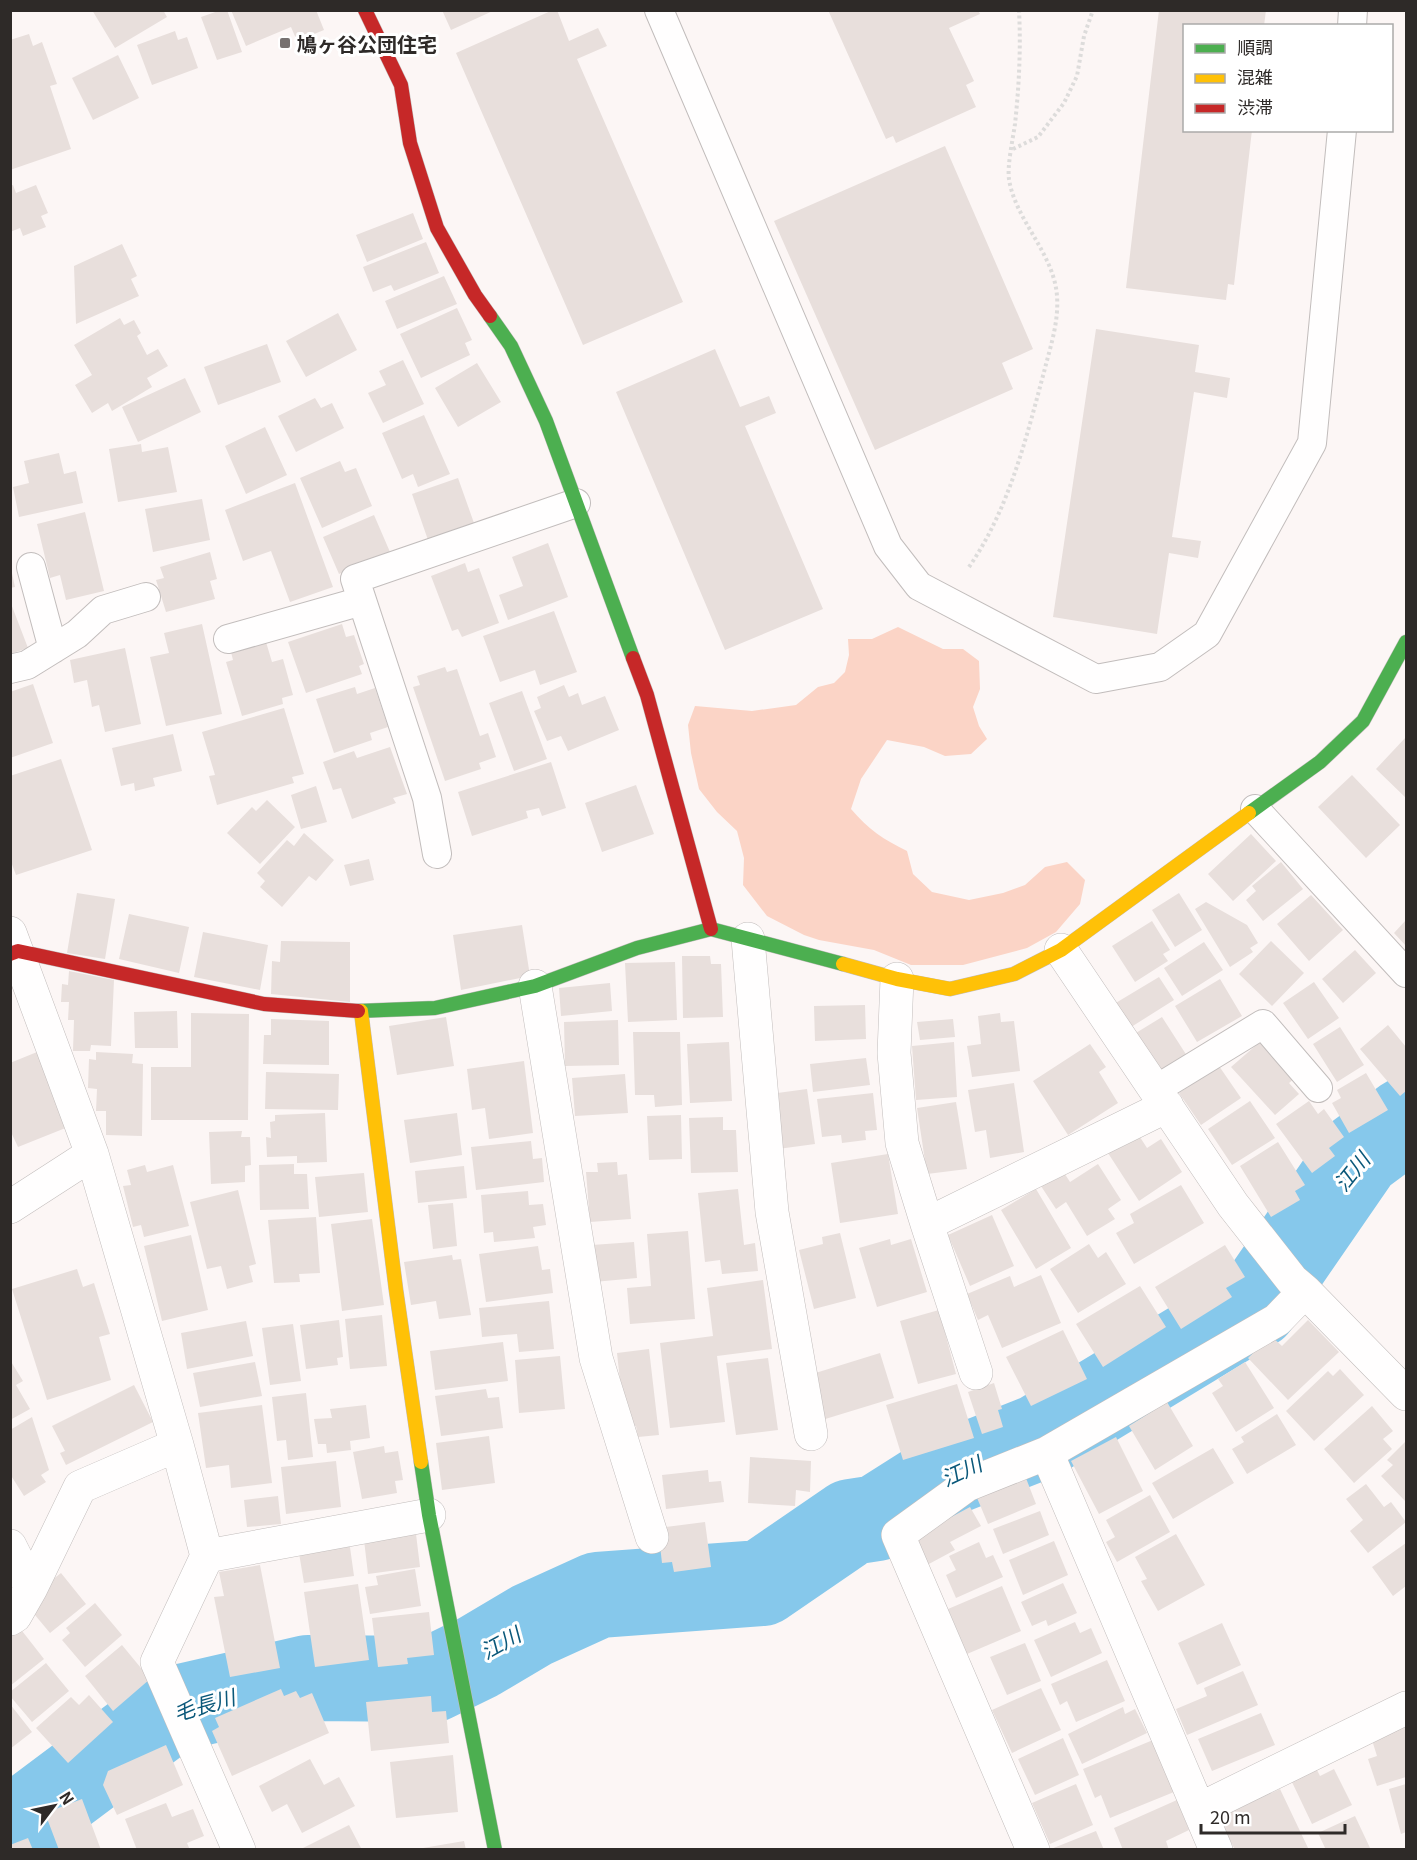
<svg xmlns="http://www.w3.org/2000/svg" width="1417" height="1860" viewBox="0 0 1417 1860" font-family="Georgia,'Noto Sans JP',serif">
	<rect width="100%" height="100%" fill="#fcf6f5"/>
	<path fill="#fbd4c6" d="M898 627 943 649H963L979 661 980 689 973 707 979 726 987 739 971 754 945 756 924 747 887 740 861 779 851 809C868 829 884 840 907 851L913 874 932 892 969 900 1003 893 1025 885 1045 867 1067 862 1085 880 1080 904 1056 932 1027 948 963 965H911L874 950 819 940 804 935 767 916 743 885 744 858 737 831 717 812 699 789 691 753 688 725 695 706 752 711 796 705 818 687 834 683 845 672 849 655 848 639H872Z"/>
	<g fill="none" stroke-linecap="round" stroke-linejoin="round">
		<path stroke="#86c8eb" stroke-width="86" d="M10 1828 30 1816 173 1709 308 1678 433 1679 478 1657 532 1625 598 1595 762 1583 851 1522 877 1518 948 1473 1039 1437 1255 1306 1359 1155 1406 1120"/>
	</g>
	<path fill="#e8dfdc" d="M92 10H163L167 17 115 48Z
		M221 10H227L242 52 217 60 201 17Z
		M231 10H316L324 30 297 41 291 27 246 46Z
		M442 10H495L451 30Z
		M553 10H557L569 41 598 28 607 46 577 59 683 302 583 345 456 53Z
		M828 10H978L980 14 949 28 974 81 966 85 976 107 896 143 893 136 886 139Z
		M1159 10H1266L1264 26H1184V130H1252L1234 285 1228 284 1226 300 1126 288Z
		M175 31 178 40 187 37 198 68 152 85 137 45Z
		M29 34 33 46 42 42 57 84 50 86 71 149 10 170V40Z
		M118 55 139 98 93 120 72 78Z
		M945 146 1033 349 1002 363 1013 389 875 450 774 221Z
		M13 185 16 193 36 185 48 213 41 216 46 227 23 236 20 228 10 232V186Z
		M413 213 423 239 367 262 356 235Z
		M426 242 439 273 394 291 391 285 373 292 363 267Z
		M122 244 137 276 131 279 139 296 76 324 74 266Z
		M444 276 457 304 397 329 385 301Z
		M457 308 472 340 465 343 470 355 421 378 400 334Z
		M338 313 357 350 306 377 286 341Z
		M120 318 124 325 134 320 141 333 137 336 147 355 158 349 168 366 147 378 152 387 112 411 108 403 92 413 75 385 92 375 74 345Z
		M1096 329 1199 345 1195 372 1230 378 1227 398 1194 392 1172 537 1201 541 1198 558 1169 553 1157 634 1053 617Z
		M267 344 281 382 218 405 204 367Z
		M715 349 740 407 769 396 776 413 745 426 823 609 725 650 616 392Z
		M403 360 424 404 383 423 368 393 386 385 379 371Z
		M477 363 501 402 458 427 435 388Z
		M185 378 201 412 138 442 122 407Z
		M315 398 321 408 332 403 344 428 296 452 278 416Z
		M424 415 450 474 418 487 413 474 402 479 382 433Z
		M265 427 287 475 246 494 225 446Z
		M141 444 142 452 168 447 177 492 118 502 109 449Z
		M59 453 64 474 76 471 83 503 19 517 13 487 29 483 24 461Z
		M340 461 345 472 356 468 372 506 322 528 300 478Z
		M458 478 474 523 428 540 412 494Z
		M295 483 333 587 290 602 271 551 243 561 225 510Z
		M202 499 210 540 153 552 145 509Z
		M85 512 104 591 66 600 60 575 50 578 37 524Z
		M374 515 390 552 339 574 323 537Z
		M548 543 568 597 508 620 499 595 523 586 512 557Z
		M210 552 217 579 210 581 215 599 166 612 156 580 164 578 160 567Z
		M465 563 468 572 479 568 499 623 462 637 458 629 452 631 431 576Z
		M10 564 15 587 10 588Z
		M10 601 28 648 10 654Z
		M554 611 577 672 540 685 535 670 500 682 483 636Z
		M202 624 222 714 166 726 150 657 169 653 164 633Z
		M342 624 346 637 354 635 364 664 359 666 362 674 306 693 288 642Z
		M266 642 272 662 283 659 293 695 282 698 283 704 242 716 226 662 233 660 231 652Z
		M125 648 141 724 105 732 99 705 92 707 87 680 74 683 70 660Z
		M445 667 447 672 457 669 480 736 488 733 496 757 479 763 481 769 445 781 413 687 420 685 417 676Z
		M33 684 53 743 10 758V692Z
		M564 685 569 697 578 693 582 705 605 696 619 730 568 751 561 736 547 741 534 711 541 708 537 697Z
		M355 687 357 694 375 688 388 727 370 733 372 740 334 753 316 699Z
		M522 691 547 759 514 771 489 703Z
		M284 708 304 774 292 777 294 783 217 805 209 776 215 775 202 732Z
		M173 734 182 771 153 778 155 786 135 791 134 783 121 786 112 748Z
		M1406 737V798L1376 769Z
		M390 747 407 794 393 798 396 803 352 819 341 788 333 790 323 762 354 751 357 758Z
		M61 759 92 850 16 875 10 859V776Z
		M551 762 566 808 542 816 539 808 526 811 528 818 472 836 458 792Z
		M1352 775 1400 825 1366 858 1318 807Z
		M636 785 654 834 602 852 585 803Z
		M316 786 327 822 301 829 291 795Z
		M267 800 295 827 260 864 227 833 252 807 256 811Z
		M304 833 334 860 316 881 309 876 282 907 260 887 265 881 257 873 287 840 294 846Z
		M1251 834 1276 861 1233 901 1208 874Z
		M369 859 374 880 350 886 344 865Z
		M1281 862 1303 889 1263 921 1246 900 1256 891 1252 886Z
		M77 893 115 899 105 959 67 953Z
		M1179 893 1202 930 1175 947 1152 910Z
		M1311 895 1343 930 1309 961 1277 924Z
		M1206 902 1247 925 1258 943 1250 948 1253 952 1230 967 1195 909Z
		M129 914 189 927 179 973 119 959Z
		M1406 920V946L1394 933Z
		M1152 921 1170 950 1163 954 1168 961 1135 982 1112 946Z
		M522 925 530 976 461 990 453 935Z
		M203 932 268 945 260 990 194 977Z
		M281 941 350 942V1002L271 994 272 961 280 962Z
		M1271 941 1304 973 1272 1006 1239 974Z
		M1204 942 1223 970 1182 996 1164 968Z
		M1355 950 1376 973 1343 1003 1322 979Z
		M682 956H710L711 964H721L723 1017 683 1018Z
		M675 962 677 1020 628 1022 625 963Z
		M69 971 114 980 111 1046 91 1045 90 1051H73L74 1020H68L69 1002H61L62 984 68 985Z
		M1159 977 1174 1000 1128 1029 1114 1004Z
		M1220 979 1242 1016 1197 1042 1175 1006Z
		M1314 982 1339 1018 1308 1039 1283 1003Z
		M610 983 612 1011 561 1016 559 988Z
		M865 1005 866 1039 815 1041 814 1006Z
		M177 1011 178 1048H135L134 1012Z
		M191 1013 249 1014 248 1120H151V1067H191Z
		M1000 1013 1001 1022 1014 1021 1020 1071 972 1077 967 1046 981 1044 978 1016Z
		M446 1017 454 1066 397 1075 389 1026Z
		M1162 1017 1189 1059 1155 1074 1131 1036Z
		M271 1019 329 1021V1065L263 1064 264 1035H271Z
		M953 1019 955 1037 920 1040 917 1022Z
		M618 1020 619 1065 565 1066 564 1022Z
		M1388 1025 1406 1047V1091L1400 1096 1360 1049Z
		M1340 1027 1364 1065 1337 1082 1313 1044Z
		M633 1032H680L682 1105 655 1107 654 1095H635Z
		M1261 1041 1295 1078 1289 1083 1299 1094 1275 1115 1231 1067Z
		M729 1042 732 1101 690 1103 687 1044Z
		M954 1042 957 1097 916 1100 912 1046Z
		M1090 1044 1106 1067 1099 1072 1118 1103 1068 1135 1033 1081Z
		M37 1052 68 1127 18 1147 10 1130V1063Z
		M96 1052 133 1054 132 1063 143 1064 142 1136 106 1135V1111H96L97 1089 88 1088 89 1059 96 1060Z
		M866 1058 870 1085 813 1092 810 1064Z
		M524 1061 533 1133 489 1139 485 1108 472 1110 467 1069Z
		M1219 1066 1241 1098 1201 1125 1179 1093Z
		M266 1072 339 1074 338 1110 265 1109Z
		M1366 1073 1388 1110 1349 1133 1332 1103 1341 1098 1337 1090Z
		M625 1074 628 1113 575 1116 572 1078Z
		M1014 1083 1024 1152 990 1158 986 1130 975 1132 968 1090Z
		M807 1089 815 1144 778 1149 770 1094Z
		M873 1093 877 1130 865 1131 866 1140 842 1143 841 1135 822 1137 817 1099Z
		M1250 1101 1275 1138 1232 1165 1208 1129Z
		M1309 1101 1318 1114 1324 1109 1344 1137 1329 1148 1335 1156 1312 1173 1276 1124Z
		M956 1102 967 1169 927 1174 917 1108Z
		M325 1113 327 1162 297 1163V1156L267 1157 266 1137 271 1138 270 1122 275 1121V1115Z
		M457 1113 462 1155 410 1163 404 1120Z
		M681 1115 682 1159 649 1160 647 1116Z
		M723 1117V1130H736L738 1172 691 1173 689 1118Z
		M242 1131 241 1137H250L251 1165 245 1166V1182L211 1184 209 1132Z
		M1138 1134 1147 1148 1161 1139 1182 1172 1139 1201 1108 1153Z
		M531 1141 533 1159 542 1158 544 1182 476 1190 471 1147Z
		M1278 1142 1305 1185 1295 1191 1300 1200 1271 1217 1240 1166Z
		M888 1154 898 1214 840 1223 831 1163Z
		M617 1162 618 1175 627 1174 631 1219 590 1222 586 1172H598L597 1163Z
		M294 1164V1174H307L309 1209 260 1210 259 1165Z
		M1098 1164 1121 1200 1108 1209 1115 1219 1087 1236 1066 1202 1056 1209 1039 1183 1061 1168 1070 1182Z
		M145 1165 147 1172 173 1165 189 1226 144 1237 141 1225 133 1227 123 1186 131 1185 127 1170Z
		M464 1166 467 1198 418 1203 415 1171Z
		M364 1173 368 1212 319 1217 315 1177Z
		M1181 1185 1204 1223 1134 1264 1116 1233 1134 1223 1130 1214Z
		M738 1189 744 1245 755 1243 758 1271 722 1274 720 1260 705 1262 698 1193Z
		M1036 1189 1071 1248 1036 1269 1001 1210Z
		M238 1190 256 1264 249 1266 253 1282 227 1289 221 1266 207 1269 190 1202Z
		M528 1191 529 1205 543 1204 546 1225 533 1227 535 1238 494 1242 493 1232 484 1233 481 1195Z
		M453 1203 457 1246 433 1249 428 1205Z
		M992 1215 1014 1266 970 1286 948 1235Z
		M316 1217 320 1273 299 1274 300 1282 274 1283 268 1220Z
		M372 1219 384 1305 342 1311 331 1224Z
		M688 1231 695 1319 630 1324 627 1288 651 1286 647 1234Z
		M840 1233 856 1298 814 1309 799 1250 823 1244 822 1237Z
		M191 1235 208 1310 162 1321 144 1246Z
		M890 1239 891 1245 911 1239 927 1292 877 1307 859 1248Z
		M634 1242 637 1278 594 1282 592 1245Z
		M1089 1244 1098 1258 1106 1252 1126 1284 1078 1313 1050 1269Z
		M1225 1245 1245 1277 1226 1288 1232 1297 1181 1329 1155 1287Z
		M538 1246 542 1270 550 1269 553 1293 486 1302 479 1254Z
		M452 1255 453 1260 461 1259 471 1315 439 1319 436 1301 411 1305 404 1262Z
		M77 1269 83 1287 94 1283 110 1334 99 1337 111 1380 47 1400 12 1289Z
		M1041 1275 1061 1323 1002 1348 988 1315 978 1320 967 1294 1010 1276 1014 1287Z
		M763 1280 772 1349 717 1356 725 1422 670 1428 660 1343 713 1336 707 1288Z
		M1140 1286 1166 1327 1103 1367 1076 1324Z
		M549 1301 554 1349 519 1352 517 1334 482 1337 479 1308Z
		M939 1310 956 1374 918 1384 900 1321Z
		M382 1315 387 1366 350 1369 345 1319Z
		M339 1320 343 1357 337 1358 338 1365 306 1369 300 1325Z
		M1308 1320 1339 1352 1288 1400 1248 1358 1271 1336 1282 1346Z
		M246 1321 253 1356 187 1369 181 1333Z
		M293 1324 301 1381 270 1385 262 1328Z
		M1063 1330 1087 1379 1031 1406 1006 1357Z
		M503 1342 508 1381 435 1390 430 1351Z
		M649 1349 659 1435 638 1437 636 1426 625 1427 617 1353Z
		M880 1353 894 1398 822 1420 809 1375Z
		M560 1356 565 1409 519 1413 515 1360Z
		M768 1358 778 1430 736 1435 726 1363Z
		M10 1360 23 1381 16 1385 30 1409 10 1420Z
		M255 1362 262 1396 200 1407 193 1373Z
		M1245 1362 1274 1408 1236 1432 1212 1393 1223 1386 1218 1379Z
		M1340 1369 1364 1395 1314 1441 1286 1411 1328 1371 1333 1376Z
		M994 1383 1002 1409 998 1410 1003 1427 982 1434 968 1392Z
		M957 1384 974 1438 903 1460 886 1405Z
		M134 1385 153 1422 66 1465 60 1453 65 1451 52 1426Z
		M486 1389 488 1398 499 1397 503 1428 441 1436 435 1396Z
		M306 1393 313 1457 288 1460 286 1440 277 1441 272 1397Z
		M1167 1402 1193 1446 1155 1470 1129 1426Z
		M262 1405 272 1483 231 1488 229 1465 206 1468 198 1413Z
		M366 1405 370 1438 350 1441 351 1450 327 1453 326 1444H318L314 1419 332 1418 330 1409Z
		M1372 1406 1393 1431 1383 1439 1392 1449 1354 1483 1324 1449Z
		M1277 1414 1296 1445 1247 1474 1232 1449 1244 1442 1241 1437Z
		M32 1417 49 1470 41 1475 46 1482 24 1496 10 1474V1430Z
		M489 1436 495 1483 442 1490 436 1443Z
		M1116 1437 1143 1491 1099 1514 1071 1461Z
		M1405 1442 1406 1443V1502L1381 1476 1393 1465 1387 1460Z
		M384 1446 385 1453 398 1451 403 1480 395 1481 397 1493 362 1499 353 1452Z
		M1213 1448 1234 1483 1173 1519 1152 1483Z
		M750 1457 811 1461 810 1492 796 1490 795 1506 748 1503Z
		M336 1461 341 1507 286 1514 281 1467Z
		M708 1470 709 1482 721 1481 724 1502 666 1509 662 1475Z
		M1024 1473 1036 1504 988 1524 975 1493Z
		M1366 1484 1384 1507 1391 1502 1406 1522 1368 1553 1350 1531 1363 1520 1346 1499Z
		M1150 1495 1170 1532 1117 1562 1106 1542 1115 1537 1106 1520Z
		M278 1496 281 1524 247 1527 244 1500Z
		M970 1507 981 1526 950 1542 955 1550 927 1565 912 1538Z
		M1040 1511 1049 1535 1003 1554 993 1529Z
		M705 1522 711 1567 674 1572 672 1562 662 1563 658 1528Z
		M416 1534 420 1567 368 1574 364 1540Z
		M1176 1534 1205 1585 1158 1611 1141 1581 1147 1579 1135 1557Z
		M349 1540 354 1576 304 1583 298 1547Z
		M1054 1541 1068 1575 1023 1595 1009 1560Z
		M979 1542 986 1558 993 1555 1003 1577 956 1598 946 1575 956 1570 949 1556Z
		M1406 1543V1586L1393 1596 1372 1567Z
		M260 1565 280 1668 230 1677 214 1597 224 1596 219 1572Z
		M415 1569 421 1606 370 1614 365 1587 378 1585 376 1576Z
		M61 1573 86 1604 50 1633 30 1609 33 1595Z
		M1063 1583 1077 1613 1048 1626 1046 1620 1032 1626 1021 1602Z
		M358 1584 369 1660 315 1667 304 1592Z
		M1002 1586 1021 1631 967 1654 948 1609Z
		M95 1603 122 1635 85 1667 62 1640 70 1633 66 1628Z
		M429 1612 434 1655 407 1658 408 1664 378 1667 372 1618Z
		M1075 1622 1080 1633 1091 1628 1102 1653 1051 1677 1034 1640Z
		M1222 1623 1241 1665 1197 1685 1178 1643Z
		M19 1627 44 1659 10 1686V1634Z
		M1025 1643 1041 1681 1007 1695 990 1657Z
		M122 1645 150 1679 113 1711 85 1676Z
		M1107 1660 1125 1701 1076 1722 1067 1701 1060 1705 1051 1684Z
		M46 1663 69 1691 32 1722 10 1696V1692Z
		M1243 1671 1258 1705 1187 1735 1176 1709 1207 1696 1204 1688Z
		M1041 1688 1061 1730 1012 1753 992 1710Z
		M281 1689 284 1696 296 1691 300 1698 312 1693 329 1733 232 1776 212 1731 219 1727 215 1718Z
		M89 1695 113 1722 68 1763 36 1728 71 1697 79 1705Z
		M431 1696 432 1712 446 1711 449 1743 371 1751 366 1702Z
		M10 1704 32 1732 10 1749Z
		M1123 1707 1125 1714 1135 1709 1147 1733 1082 1764 1068 1734Z
		M1261 1713 1275 1745 1212 1771 1198 1739Z
		M1406 1725V1777L1377 1786 1368 1759 1377 1756 1371 1737Z
		M1063 1738 1079 1775 1035 1795 1018 1759Z
		M1153 1740 1174 1792 1110 1818 1101 1795 1095 1798 1083 1769Z
		M166 1745 183 1785 117 1815 103 1785 108 1771Z
		M453 1755 458 1812 396 1818 390 1762Z
		M310 1759 324 1785 339 1777 355 1806 302 1833 287 1804 272 1812 259 1786Z
		M1316 1768 1320 1776 1334 1769 1352 1805 1312 1824 1291 1780Z
		M1076 1784 1093 1825 1050 1844 1032 1803Z
		M1406 1784V1832L1401 1834 1389 1789Z
		M1280 1789 1309 1850H1235L1219 1818Z
		M82 1799 101 1850H59L45 1813Z
		M1177 1800 1189 1830 1166 1841 1169 1850H1123L1114 1828Z
		M166 1803 172 1817 193 1809 204 1836 187 1843 190 1850H137L125 1819Z
		M1355 1816 1371 1850H1326L1318 1833Z
		M349 1825 362 1850H299Z
		M1096 1831 1104 1850H1051V1849Z
		M28 1838 33 1850H10V1845Z
		M464 1841 466 1850H423V1848Z"/>
	<g fill="none" stroke-linecap="round" stroke-linejoin="round">
		<defs>
			<path id="lane" d="M659 10 888 546 919 586 1096 679 1160 667 1207 634 1312 443 1342 130
				M1352 26 1353 10
				M31 567 53 649
				M228 639 362 601
				M10 669 27 665 77 634 103 610 146 597
				M1255 809 1406 973
				M437 854 427 798 355 579 576 503
				M1155 1090 1263 1024 1318 1088"/>
			<path id="street" d="M10 933 92 1154 177 1445 207 1556
				M748 939 772 1212 811 1434
				M1061 950 1233 1205 1292 1280 1305 1291 1406 1394
				M897 979 894 1053 902 1143 927 1224 976 1373
				M535 986 596 1358 652 1537
				M10 1207 92 1154
				M927 1224 1167 1106
				M1047 1453 1216 1850
				M10 1546 31 1588
				M10 1619 15 1616 31 1588 80 1487 177 1445
				M1200 1809 1406 1708
				M239 1850 157 1662 207 1556 429 1515
				M1033 1850 898 1535 967 1485 1047 1453 1277 1320 1305 1291"/>
			<path id="fast" d="M490 316 511 346 546 421 633 658
				M1249 813 1320 762 1363 721 1406 642
				M358 1011 435 1008 535 986 637 948 711 929 843 964
				M421 1462 429 1515 495 1850"/>
			<path id="slow" d="M843 964 897 979 950 989 1014 974 1061 950 1249 813
				M361 1011 396 1290 421 1462"/>
			<path id="jam" d="M365 10 401 85 410 143 437 228 475 295 490 316
				M633 658 647 695 711 929
				M10 954 18 951 264 1004 358 1011"/>
		</defs>
		<use href="#lane" stroke="#c2bdbc" stroke-width="30"/>
		<use href="#street" stroke="#c2bdbc" stroke-width="34"/>
		<use href="#fast" stroke="#c2bdbc" stroke-width="15"/>
		<use href="#slow" stroke="#c2bdbc" stroke-width="15"/>
		<use href="#jam" stroke="#c2bdbc" stroke-width="15"/>
		<path stroke="#dddcdb" stroke-width="4" stroke-dasharray="3 3" stroke-linecap="butt" d="M1013 149 1038 137 1064 103 1077 76 1084 36 1093 10
			M969 567C1009 509 1026 439 1044 372 1050 348 1059 322 1057 296 1054 253 1015 220 1009 179 1007 166 1013 138 1015 124 1019 87 1021 48 1019 10"/>
		<use href="#lane" stroke="#fffefe" stroke-width="28"/>
		<use href="#street" stroke="#fffefe" stroke-width="33"/>
		<use href="#fast" stroke="#4caf50" stroke-width="14"/>
		<use href="#slow" stroke="#ffc107" stroke-width="14"/>
		<use href="#jam" stroke="#c62828" stroke-width="14"/>
	</g>
	<rect fill="#767170" stroke="#fff" stroke-width="2" x="279" y="37" width="12" height="12" rx="3"/>
	<g text-anchor="middle" dominant-baseline="central" stroke-width="6" stroke-linejoin="round" paint-order="stroke">
		<g font-size="20" font-weight="bold" fill="#2e2a28" stroke="#fff" text-anchor="start">
			<text x="297" y="43">鳩ヶ谷公団住宅</text>
		</g>
		<g font-size="21" font-style="italic" fill="#0a587a" stroke="#fff">
			<text transform="translate(1351 1171) rotate(-51)">江川</text>
			<text transform="translate(961 1470) rotate(-25)">江川</text>
			<text transform="translate(500 1642) rotate(-29)">江川</text>
			<text transform="translate(204 1704) rotate(-16)">毛長川</text>
		</g>
	</g>
	<rect width="1417" height="1860" fill="none" stroke="#2e2a28" stroke-width="24"/>
	<rect x="1183" y="24" width="210" height="108" fill="#ffffff" stroke="#abaaa9" stroke-width="1.5"/>
	<rect x="1195" y="44" width="30" height="9" fill="#4caf50" stroke="#abaaa9" stroke-width="1.5"/>
	<text x="1237" y="54" font-size="18" fill="#2e2a28">順調</text>
	<rect x="1195" y="74" width="30" height="9" fill="#ffc107" stroke="#abaaa9" stroke-width="1.5"/>
	<text x="1237" y="84" font-size="18" fill="#2e2a28">混雑</text>
	<rect x="1195" y="104" width="30" height="9" fill="#c62828" stroke="#abaaa9" stroke-width="1.5"/>
	<text x="1237" y="114" font-size="18" fill="#2e2a28">渋滞</text>
	<g transform="translate(54 1806) rotate(58)" stroke="#ffffff" stroke-width="4.5" paint-order="stroke">
	<path d="M0-4.5L10 22L0 15L-10 22Z" fill="#2e2a28"/>
	<text y="-9" font-size="16" font-weight="bold" text-anchor="middle" fill="#2e2a28">N</text>
	</g>
	<path d="M1201 1824v9h144v-9" fill="none" stroke="#2e2a28" stroke-width="3"/>
	<text x="1210" y="1824" font-size="18" fill="#2e2a28" stroke="#ffffff" stroke-width="4.5" paint-order="stroke">20 m</text>
</svg>
